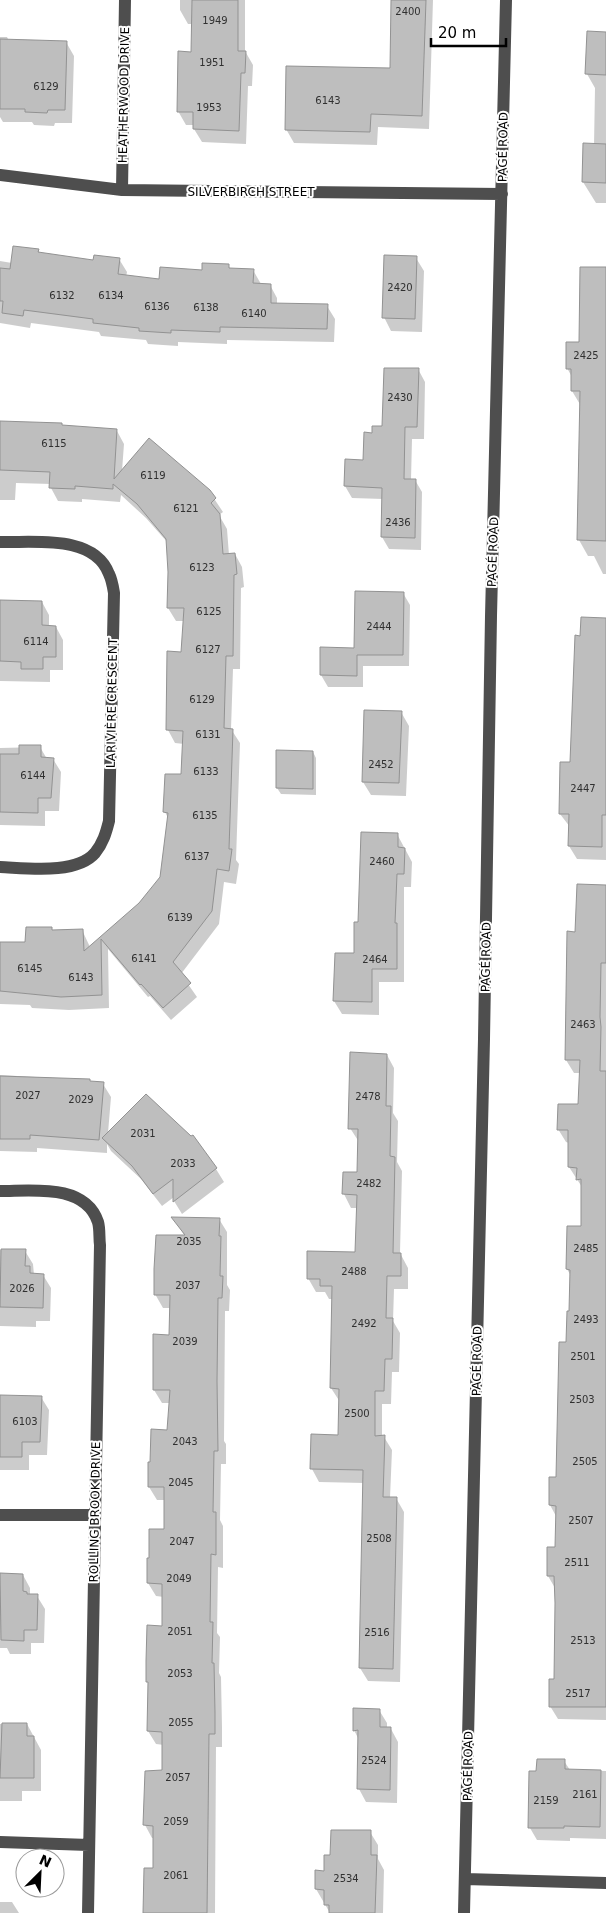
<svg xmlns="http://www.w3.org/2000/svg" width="606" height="1913" viewBox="0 0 606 1913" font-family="'DejaVu Sans',sans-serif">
	<rect width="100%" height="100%" fill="#fff"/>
	<path fill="#0003" d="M180 0H245V51L253 65 252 86H248L246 144 202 142 194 129V125H186L178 111 192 53 193 24H188L180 10Z
		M393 0H433L429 129 378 127 377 145 294 143 286 129 391 69Z
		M588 32 606 33V203H596L583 182 594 145 595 88 587 74Z
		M0 37H7L9 41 66 42 74 56 72 123H55L54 126 34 125 32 122H3L0 117Z
		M38 250 40 253 94 261 119 259 127 272 126 277 161 281 228 265 230 269 253 270 261 284 270 285 277 298V305L327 306 335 319 334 342 227 340V344L178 342V346L148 344 146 340 101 336 99 332 31 323 30 328 0 323V261L12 263Z
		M416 258 424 271 422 332 391 331 384 317Z
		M606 269V574H603L594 556H588L579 540 581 406 572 391V377L567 368 580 343Z
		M418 369 425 382 424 439H412L411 480H415L422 492 421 550 389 549 382 537 383 499 352 498 345 486 364 461 373 434 383 428Z
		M0 422 117 431 124 444 122 471 209 491 223 512 219 515 227 529 229 555 235 554 242 567 244 587 241 588 240 669H233L231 729 240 743 236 860 239 864 236 884 224 882 219 924 181 974 197 997 171 1020 150 996 148 997 108 949 109 1008 69 1010 32 1008 30 1005 0 1004V943L26 944 52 931 82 930 90 947 140 904 161 878 168 818 165 812 182 776 184 744 175 743 168 730 169 693 183 653 184 621H176L168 608 170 572 168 543 146 518 121 495 120 502 82 499V502L58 501 51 488V484L16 483 15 500H0Z
		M403 593 410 605 409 666H363V687H328L321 675 322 648 356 649Z
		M0 600 42 602 49 615V627H56L63 640V670H50V682L0 681Z
		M606 619V860L577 859 569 846 570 827 560 814 571 763 582 637Z
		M401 712 409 726 406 796 371 795 363 782Z
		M40 747 47 759H53L61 772 59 811H45V826L0 825V748Z
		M313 752 316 758V795L281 794 277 788Z
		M397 834 412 862 411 887H404V982H379V1015L342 1014 334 1001 355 954 359 924Z
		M606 886V1720L558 1719 550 1706 555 1680V1588L548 1576 556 1549 557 1518 550 1505 558 1478 570 1313 571 1276 567 1269 582 1227V1187L569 1167V1143L566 1142 558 1129 580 1106 581 1073H574L566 1060 576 933Z
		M387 1055 394 1068 393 1113 398 1121 397 1162 402 1171 400 1253 408 1268V1289H394L393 1321 400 1333 399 1372H392L391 1404H382V1437H384L392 1450 390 1498H396L404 1512 400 1682 368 1681 360 1668 364 1483 319 1482 312 1469 340 1436V1402L331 1388 333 1299H329L325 1292H316L308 1278 356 1254 358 1208H351L344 1194V1173H358L359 1142 350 1128Z
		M0 1075 89 1080 91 1083 103 1084 111 1097 108 1133 216 1169 224 1182 182 1214 174 1201V1197L162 1206 141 1179 111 1151 107 1144V1153L37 1148V1152L0 1151Z
		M173 1218 219 1219 227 1232V1285L230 1290 229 1311H225L224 1441 226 1444V1464H221L220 1520 223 1526V1568L218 1567 217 1633 220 1637 219 1673 221 1677 222 1727V1747H216L215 1913H143L155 1869V1838H152L145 1825 164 1771V1745L156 1744 148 1731 149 1685 148 1661 164 1627V1597L156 1596 148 1583V1560L165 1530V1500H157L149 1487 168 1431 170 1403H162L154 1390 171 1336V1308H163L155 1294 185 1236Z
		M0 1250 25 1251 33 1264 34 1275H43L51 1288 50 1321H36V1327L0 1326Z
		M0 1396 41 1397 49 1410 47 1455H29V1470H0Z
		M0 1573 23 1575 30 1588V1596H37L45 1609 44 1643H31V1654H10L7 1648H0Z
		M379 1710 387 1723V1729H391L398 1742 397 1803 366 1802 359 1789V1740L354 1730Z
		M0 1724H27L41 1750V1791H22V1801H0Z
		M564 1761 570 1770 606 1771V1839L570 1838V1841L537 1840 530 1828 538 1772Z
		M370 1832 378 1845V1859L384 1870 383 1913H330L316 1889 331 1857Z
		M0 1902H12L19 1913H0Z"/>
	<path fill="#bebebe" stroke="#929292" d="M192 0H238V51H246L245 73H241L239 131 193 129V112H177L178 51 191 52Z
		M391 0H426L422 116 371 114 370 132 285 130 286 66 390 68Z
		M587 31 606 32V75L585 74Z
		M0 39 67 41 65 110H48L47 113 25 112V109H0Z
		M583 143 606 144V183L582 182Z
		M13 246 39 249 38 252 93 260 94 255 120 258 118 274 159 279 160 267 202 270V263L229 264V268L254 269 253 283 271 284V303L328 304 327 329 220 327V332L171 330V333L139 331V328L93 323V319L24 310 23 316 2 313 3 301H0V268L10 269Z
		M384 255 417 256 415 319 382 318Z
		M580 267H606V541L577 540 580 391H571V369H566V342H579Z
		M384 368H419L417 427H405L404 479H416L415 538 381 537 382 488 344 486 345 459 363 460 364 432 372 433V426H382Z
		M0 421 62 423V425L117 429 114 479 149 438 210 490 216 498 211 503 220 514 223 554 235 553 237 574 234 575 233 656H226L224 728 233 729 229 849H232L229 871 217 869 212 911 173 962 191 983 163 1008 141 984 140 985 101 939 102 995 61 997 0 991V942H25L26 927H52V930L83 929 84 951 139 903 160 877 168 813 163 812 165 774H181L183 731 166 730 167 651 181 652 184 608H167L168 572 166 539 137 504 113 484V489L75 486V489L49 488 50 472 0 470Z
		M355 591 404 592 403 655H357V676L320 675V647L354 648Z
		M0 600 42 601V625L56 626V657H43V669H21V662L0 661Z
		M581 617 606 618V815H602V847L568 846 569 814H559L560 762H570L575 635 580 636Z
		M364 710 402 711 399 783 362 782Z
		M19 745H41V757L54 758 51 798H38V813L0 812V754H19Z
		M276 750 313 751V789L276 788Z
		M361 832 398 833V847L405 848 404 874H397L395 923H397V969H372V1002L333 1001 335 953H354V922H358Z
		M577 884 606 885V963H601L600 1017 601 1027 600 1071H606V1707H549V1679H554L555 1603 554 1576H547V1547H555L556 1506 549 1505V1477H556L559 1342H566L567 1311H569L570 1270 566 1269 567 1226H581V1179L576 1180 577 1168 568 1167V1130H557L558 1104H578L580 1060H565L567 931 575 932Z
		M350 1052 387 1054 386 1106H391L390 1156 395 1157 393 1253H401V1276H387L386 1318H393L392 1359H385L384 1391H375V1436L385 1435 383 1497H397L393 1669 359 1668 363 1470 310 1469 311 1434 338 1435 339 1389 330 1388 332 1286H320V1279H307V1251L355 1252 357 1195 342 1194 343 1172H357L358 1129H348Z
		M0 1076 90 1079V1081L104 1082 99 1140 30 1135V1139H0Z
		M146 1094 191 1136 193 1135 217 1168 173 1202V1179L153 1194 132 1166 102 1138Z
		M171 1217 220 1218 219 1236H221L220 1276H223L222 1298H218L217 1381 218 1451H214L213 1512H216V1555L211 1554 210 1622H213L212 1663H214L215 1713V1734H209L207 1913H143L144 1868H153V1826L143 1825 145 1771 162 1770V1732L147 1731 148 1682H146V1661L147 1625 162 1626V1584L147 1583V1558H149V1529H164V1487H148V1462H150L151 1429 167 1430 170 1390H153V1334L169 1335 170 1295H154V1269L156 1235H185Z
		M1 1249H26L25 1266H30V1273L44 1274 43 1308 0 1307Z
		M0 1395 42 1396 40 1442H22V1457H0Z
		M0 1573 23 1574V1591L27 1592V1594H38L37 1630H24V1641L1 1640Z
		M353 1708 380 1709V1727H391L390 1790 357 1789 358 1730 353 1731Z
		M2 1723H27V1736H34V1778H0Z
		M537 1759H565V1769L601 1770 600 1827 564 1826V1828H528L529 1771H536Z
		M331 1830H371V1855H377L375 1913H329V1905H324V1890L315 1889V1870L324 1871V1855H330Z"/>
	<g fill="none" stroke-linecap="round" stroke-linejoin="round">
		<path stroke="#4e4e4e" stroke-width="12" d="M0 175 122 190 502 194
			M122 190 125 0
			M0 542C34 543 94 534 109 574 112 580 113 587 114 593L109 821C106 833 103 843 95 853 76 875 26 868 0 867
			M0 1191C32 1191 85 1183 98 1222 100 1229 99 1238 100 1245L88 1913
			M0 1515H95
			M0 1842 89 1845
			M465 1879 606 1883
			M464 1913 484 1039 491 616 506 0"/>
	</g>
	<g text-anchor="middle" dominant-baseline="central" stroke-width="4" stroke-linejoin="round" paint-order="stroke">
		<g font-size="10" fill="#303030">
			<text x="408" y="11">2400</text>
			<text x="215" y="20">1949</text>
			<text x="212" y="62">1951</text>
			<text x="46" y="86">6129</text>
			<text x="328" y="100">6143</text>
			<text x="209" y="107">1953</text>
			<text x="400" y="287">2420</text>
			<text x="62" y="295">6132</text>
			<text x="111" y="295">6134</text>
			<text x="157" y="306">6136</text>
			<text x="206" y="307">6138</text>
			<text x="254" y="313">6140</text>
			<text x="586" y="355">2425</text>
			<text x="400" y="397">2430</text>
			<text x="54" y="443">6115</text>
			<text x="153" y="475">6119</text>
			<text x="186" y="508">6121</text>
			<text x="398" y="522">2436</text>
			<text x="202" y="567">6123</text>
			<text x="209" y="611">6125</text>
			<text x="379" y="626">2444</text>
			<text x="36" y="641">6114</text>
			<text x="208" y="649">6127</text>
			<text x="202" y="699">6129</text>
			<text x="208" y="734">6131</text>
			<text x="381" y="764">2452</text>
			<text x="206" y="771">6133</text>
			<text x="33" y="775">6144</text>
			<text x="583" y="788">2447</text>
			<text x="205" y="815">6135</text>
			<text x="197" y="856">6137</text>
			<text x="382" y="861">2460</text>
			<text x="180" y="917">6139</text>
			<text x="144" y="958">6141</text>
			<text x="375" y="959">2464</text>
			<text x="30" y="968">6145</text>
			<text x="81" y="977">6143</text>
			<text x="583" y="1024">2463</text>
			<text x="28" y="1095">2027</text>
			<text x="368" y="1096">2478</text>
			<text x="81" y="1099">2029</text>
			<text x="143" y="1133">2031</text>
			<text x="183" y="1163">2033</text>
			<text x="369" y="1183">2482</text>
			<text x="189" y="1241">2035</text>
			<text x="586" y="1248">2485</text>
			<text x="354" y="1271">2488</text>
			<text x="188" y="1285">2037</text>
			<text x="22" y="1288">2026</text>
			<text x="586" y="1319">2493</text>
			<text x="364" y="1323">2492</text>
			<text x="185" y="1341">2039</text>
			<text x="583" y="1356">2501</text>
			<text x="582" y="1399">2503</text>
			<text x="357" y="1413">2500</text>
			<text x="25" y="1421">6103</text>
			<text x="185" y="1441">2043</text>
			<text x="585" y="1461">2505</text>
			<text x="181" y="1482">2045</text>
			<text x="581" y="1520">2507</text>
			<text x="379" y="1538">2508</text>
			<text x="182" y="1541">2047</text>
			<text x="577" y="1562">2511</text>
			<text x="179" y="1578">2049</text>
			<text x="180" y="1631">2051</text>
			<text x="377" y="1632">2516</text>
			<text x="583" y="1640">2513</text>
			<text x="180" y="1673">2053</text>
			<text x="578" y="1693">2517</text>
			<text x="181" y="1722">2055</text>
			<text x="374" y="1760">2524</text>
			<text x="178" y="1777">2057</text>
			<text x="585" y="1794">2161</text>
			<text x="546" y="1800">2159</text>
			<text x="176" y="1821">2059</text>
			<text x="176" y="1875">2061</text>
			<text x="346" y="1878">2534</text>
		</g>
		<g font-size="12" fill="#000" stroke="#fff">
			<text transform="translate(124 95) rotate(-89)">HEATHERWOOD DRIVE</text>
			<text transform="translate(503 147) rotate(-89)">PAGÉ ROAD</text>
			<text x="251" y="192">SILVERBIRCH STREET</text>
			<text transform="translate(493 552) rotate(-88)">PAGÉ ROAD</text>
			<text transform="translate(112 703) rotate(-89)">LARIVIÈRE CRESCENT</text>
			<text transform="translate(486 957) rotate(-89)">PAGÉ ROAD</text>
			<text transform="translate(477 1361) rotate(-89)">PAGÉ ROAD</text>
			<text transform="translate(95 1512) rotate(-89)">ROLLING BROOK DRIVE</text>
			<text transform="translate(468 1766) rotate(-89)">PAGÉ ROAD</text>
		</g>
	</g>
	<g transform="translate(40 1873) rotate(24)"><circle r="24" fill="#ffffff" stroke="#999999"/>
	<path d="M0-4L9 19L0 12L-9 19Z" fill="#000000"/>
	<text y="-8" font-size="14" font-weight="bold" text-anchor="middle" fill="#000000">N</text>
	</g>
	<path d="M431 38v8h75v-8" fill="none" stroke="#000000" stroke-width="2.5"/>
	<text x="438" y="38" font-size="15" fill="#000000" stroke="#ffffff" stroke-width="4" paint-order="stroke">20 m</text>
</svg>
